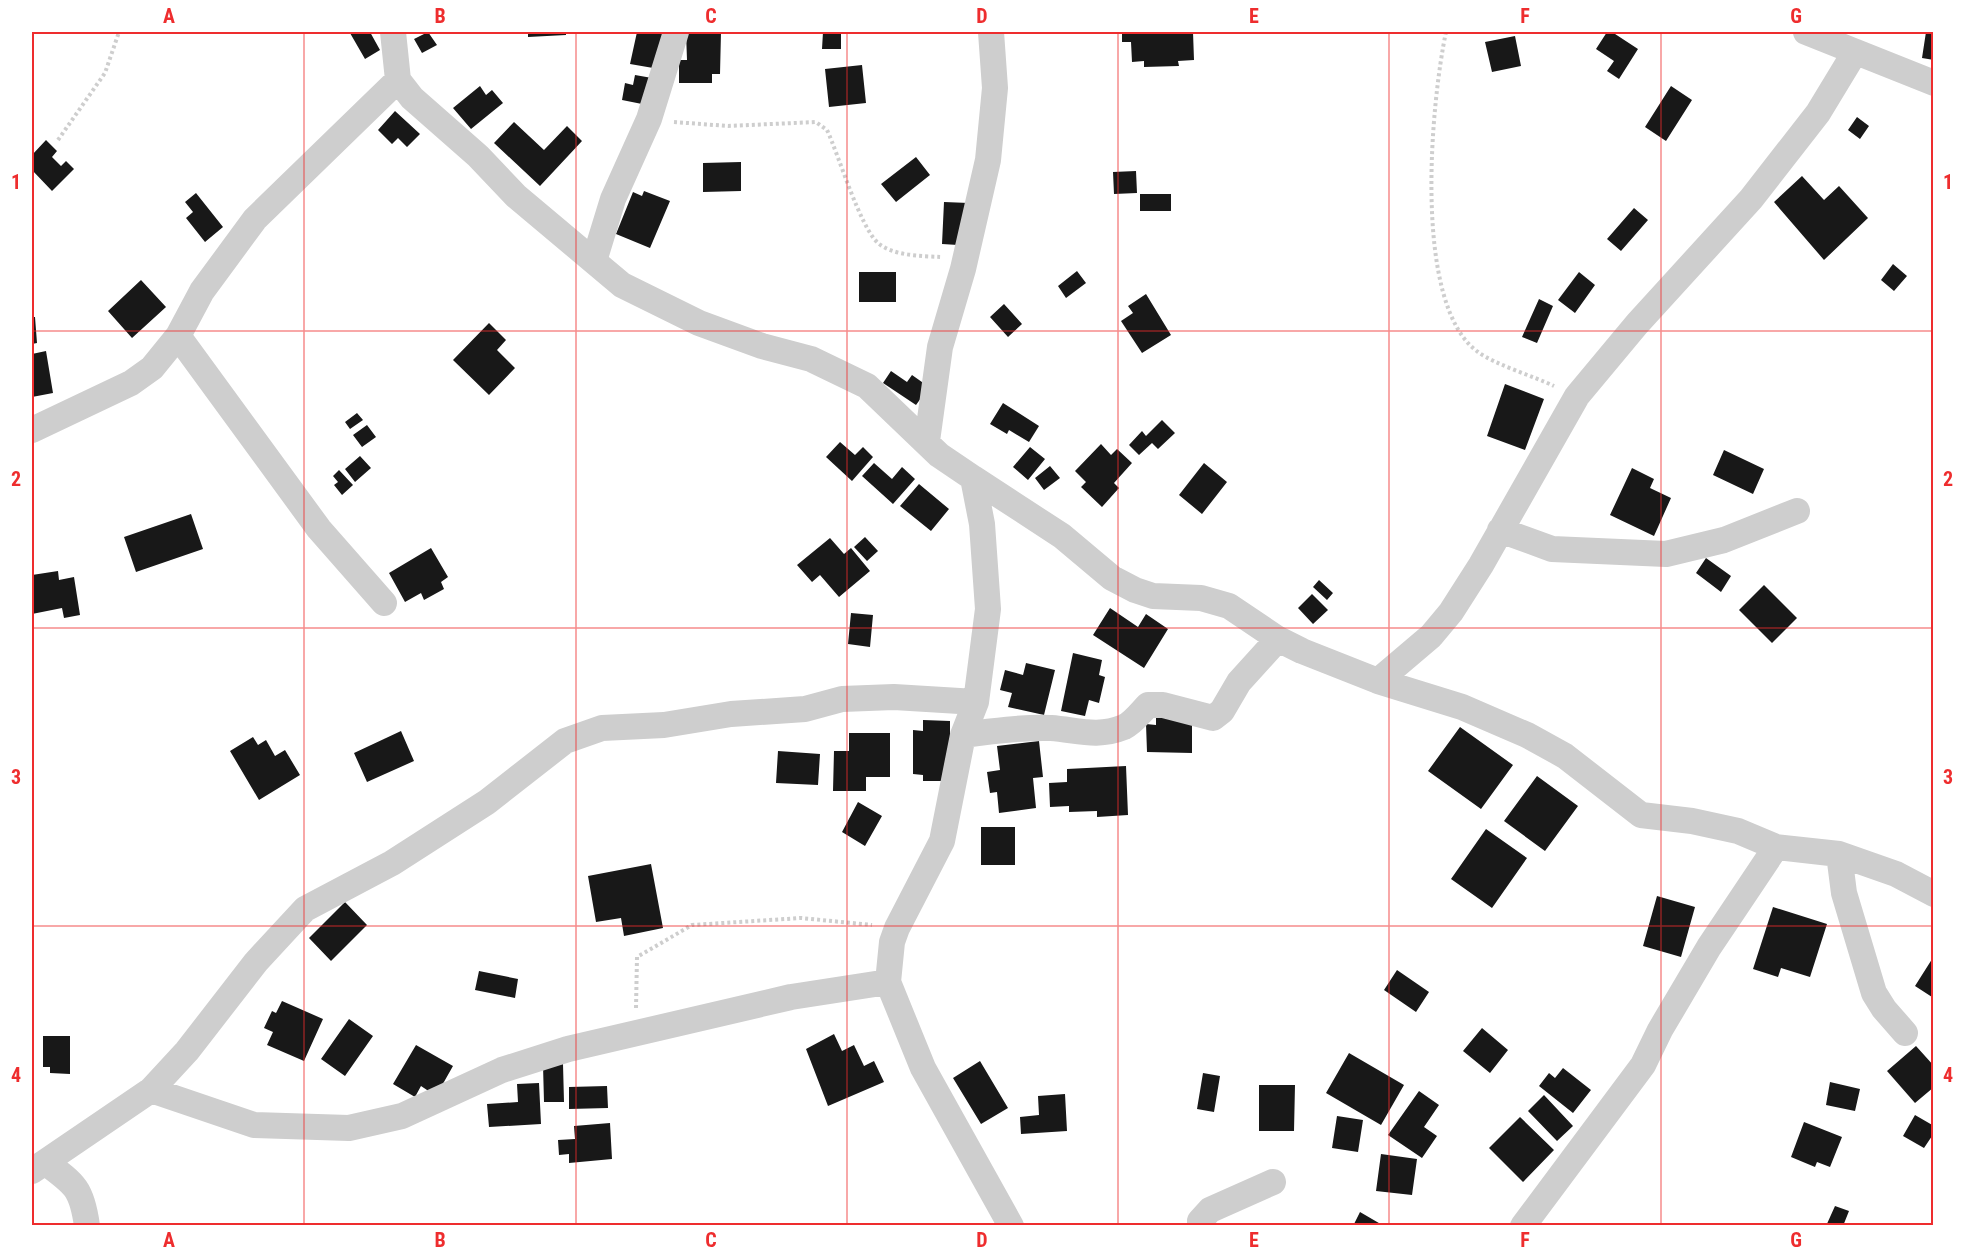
<svg xmlns="http://www.w3.org/2000/svg" width="1965" height="1257" viewBox="0 0 1965 1257" font-family="'Roboto Condensed',sans-serif">
	<rect width="100%" height="100%" fill="#fff"/>
	<path fill="#181818" d="M353 32H370L380 50 365 59 350 33Z
		M428 32 437 45 422 53 414 39Z
		M528 32H566V35L528 37Z
		M637 32 666 34 659 69 630 64Z
		M686 32H721L720 74H712V83H679V60H687Z
		M823 32H841V49H822Z
		M1122 32H1193L1194 60 1178 61 1179 66 1144 67V61L1132 62 1131 42H1122Z
		M1607 32H1612L1638 49 1619 79 1607 71 1614 61 1596 49Z
		M1926 32H1934V60L1922 58Z
		M1515 36 1521 66 1492 72 1485 42Z
		M862 65 866 103 829 107 825 69Z
		M635 75 652 78 647 105 622 100 625 83 633 85Z
		M480 86 486 95 492 90 503 103 471 129 453 108Z
		M1671 86 1692 100 1666 141 1645 127Z
		M395 111 420 134 407 147 398 138 392 144 378 130Z
		M1857 117 1869 126 1860 139 1848 130Z
		M514 122 544 150 567 126 582 141 540 186 494 143Z
		M46 140 57 151 52 157 61 166 66 161 74 169 52 191 32 170V155Z
		M916 157 930 175 896 202 881 184Z
		M741 162V191L703 192V163Z
		M1136 171 1137 193 1114 194 1113 172Z
		M1802 176 1824 200 1839 186 1868 218 1824 260 1774 202Z
		M644 191 670 201 650 248 616 234 633 192 642 196Z
		M196 193 223 227 205 242 186 218 193 212 185 202Z
		M1140 194H1171V211H1140Z
		M944 202 969 203 958 245 942 244Z
		M1634 208 1648 220 1621 251 1607 239Z
		M1893 264 1907 276 1894 291 1881 280Z
		M1077 271 1086 283 1066 298 1058 286Z
		M859 272H896V302H859Z
		M1579 272 1595 285 1575 313 1558 300Z
		M141 280 166 307 132 338 108 311Z
		M1146 294 1171 335 1142 353 1121 321 1133 313 1128 306Z
		M1539 299 1553 306 1537 343 1522 337Z
		M1004 304 1022 324 1008 337 990 317Z
		M32 317H35L37 343 32 344Z
		M489 323 506 340 497 350 515 368 489 395 453 360Z
		M46 351 53 393 32 397V354Z
		M891 371 907 382 912 375 929 387 916 405 883 383Z
		M1505 384 1544 399 1525 450 1487 436Z
		M1003 403 1039 426 1029 442 1009 430 1007 434 990 424Z
		M357 413 363 420 350 429 345 422Z
		M1162 420 1175 433 1158 449 1152 443 1139 455 1129 445 1142 431 1146 436Z
		M367 425 376 437 362 447 353 435Z
		M840 442 855 455 863 447 873 457 852 481 826 457Z
		M1101 444 1111 455 1117 449 1132 463 1114 483 1119 488 1102 507 1081 487 1086 482 1075 471Z
		M1030 447 1045 459 1028 480 1013 467Z
		M1724 450 1764 469 1753 494 1713 475Z
		M360 456 371 468 355 482 345 469Z
		M874 463 892 479 902 467 915 479 893 504 862 476Z
		M1204 463 1227 482 1202 514 1179 495Z
		M1050 466 1060 478 1044 490 1035 478Z
		M1632 468 1654 479 1650 488 1671 498 1654 536 1610 515Z
		M339 470 353 485 342 495 334 485 338 482 333 476Z
		M919 484 949 509 931 531 900 506Z
		M191 514 203 549 136 572 124 537Z
		M865 537 878 551 867 561 854 547Z
		M830 538 844 554 851 548 870 571 839 597 820 575 812 582 797 565Z
		M431 548 448 577 441 582 444 589 424 600 421 593 405 602 389 573Z
		M1706 558 1731 576 1721 592 1696 573Z
		M58 571 59 580 74 577 80 615 64 618 62 608 32 614V575Z
		M1319 580 1333 593 1327 600 1313 587Z
		M1764 585 1797 618 1772 643 1739 610Z
		M1312 594 1328 610 1313 624 1298 608Z
		M1110 608 1138 627 1146 614 1168 629 1144 668 1093 635Z
		M851 613 873 615 870 647 848 644Z
		M1073 653 1102 660 1099 675 1105 677 1099 703 1089 700 1085 716 1061 711Z
		M1026 663 1055 670 1044 715 1008 707 1012 693 1000 690 1005 670 1023 675Z
		M1156 713H1192V753L1147 752 1146 724 1156 725Z
		M923 720 950 721V781H923V775L913 774V730L923 731Z
		M1460 727 1513 765 1481 809 1428 771Z
		M401 731 414 761 367 782 354 753Z
		M849 733H890V777H866V791H833L834 751H849Z
		M253 737 258 745 266 740 275 756 285 750 300 775 259 800 230 751Z
		M1039 741 1043 777 1033 778 1036 808 999 813 997 792 990 793 987 772 1000 770 997 746Z
		M778 751 820 754 818 785 776 783Z
		M1126 766 1128 815 1097 817V811L1069 812V806L1050 807 1049 783 1067 782V769Z
		M1537 776 1578 806 1545 851 1504 821Z
		M858 802 882 816 865 846 842 832Z
		M981 827H1015V865H981Z
		M1486 829 1527 858 1492 908 1451 879Z
		M651 864 663 928 624 936 621 918 596 922 588 876Z
		M1657 896 1695 907 1681 957 1643 946Z
		M345 902 367 925 331 961 309 938Z
		M1773 907 1827 924 1810 977 1781 968 1778 977 1753 969Z
		M1934 956V994L1932 997 1915 986Z
		M1397 970 1429 992 1416 1012 1384 990Z
		M479 971 518 979 515 998 475 990Z
		M282 1001 323 1019 304 1061 267 1045 273 1032 264 1028 272 1011 276 1013Z
		M349 1019 373 1036 345 1076 321 1059Z
		M1482 1028 1508 1050 1490 1073 1463 1051Z
		M834 1034 842 1051 854 1045 864 1066 874 1061 884 1082 828 1106 806 1049Z
		M43 1036H70V1074L50 1073V1067H43Z
		M416 1045 453 1066 436 1096 421 1086 415 1097 393 1084Z
		M1916 1046 1934 1066V1087L1915 1103 1887 1071Z
		M1349 1053 1404 1085 1381 1125 1326 1093Z
		M980 1061 1008 1108 981 1124 953 1078Z
		M563 1064 564 1102H544L543 1065Z
		M1563 1068 1591 1090 1573 1113 1539 1086 1549 1073 1555 1078Z
		M1203 1073 1220 1076 1214 1112 1197 1109Z
		M1830 1082 1860 1089 1855 1111 1826 1105Z
		M539 1083 541 1124 489 1127 487 1104 518 1102 517 1084Z
		M1259 1085H1295L1294 1131H1259Z
		M607 1086 608 1108 569 1109V1087Z
		M1419 1091 1439 1105 1424 1127 1437 1136 1422 1158 1388 1135Z
		M1065 1094 1067 1131 1021 1134 1020 1117 1039 1115 1038 1096Z
		M1544 1095 1573 1126 1557 1141 1528 1111Z
		M1915 1115 1934 1126V1133L1924 1148 1903 1136Z
		M1337 1116 1363 1120 1358 1152 1332 1148Z
		M1520 1117 1554 1150 1523 1182 1489 1148Z
		M1804 1122 1842 1137 1830 1167 1817 1162 1815 1167 1791 1157Z
		M610 1123 612 1159 569 1163V1154L559 1155 558 1140 575 1139 574 1126Z
		M1381 1154 1417 1159 1412 1195 1376 1191Z
		M1835 1206 1849 1211 1843 1226H1826Z
		M1360 1212 1384 1226H1353Z"/>
	<g fill="none" stroke-linecap="round" stroke-linejoin="round">
		<path stroke="#cecece" stroke-width="4" stroke-dasharray="3 3" stroke-linecap="butt" d="M1446 32C1431 103 1412 305 1478 352 1496 365 1533 376 1554 386
			M674 122 728 126 816 122 827 130C839 156 860 227 878 243 893 256 922 256 941 257
			M58 140 105 73 119 32
			M636 1008 637 957 692 925 801 918 872 925"/>
		<path stroke="#cecece" stroke-width="26" d="M393 32 398 80 412 98 478 156 516 196 622 285 699 323 762 346 811 359 867 386 939 455 973 478 982 524 988 609 976 702 963 735 942 841 897 928 892 942 888 982 923 1068 1011 1226
			M1806 32 1934 83
			M594 261 613 199 649 119 676 32
			M178 336 319 529 384 603
			M32 430 131 383 152 368 178 336 202 291 255 219 398 80
			M927 441 940 347 963 269 988 160 995 88 991 32
			M973 478 1062 536 1112 578 1135 590 1153 596 1201 598 1229 606 1278 639 1302 651 1378 681 1462 707 1527 735 1565 756 1641 815 1692 821 1738 831 1776 847 1839 854 1896 874 1934 894
			M1500 530 1552 549 1666 554 1724 540 1797 511
			M1378 681 1431 636 1451 612 1481 565 1577 396 1637 324 1751 199 1818 113 1855 52
			M963 735C992 731 1022 727 1051 728 1078 730 1097 738 1124 727 1133 723 1141 712 1148 705H1163L1213 718 1222 711 1239 682 1278 639
			M1839 854 1844 893 1874 993 1884 1009 1905 1033
			M151 1090 254 1125 349 1128 402 1116 502 1070 568 1049 791 997 888 982
			M46 1163C75 1184 82 1189 87 1226
			M32 1171 151 1090 187 1051 256 962 305 909 392 863 487 802 565 741 602 728 664 725 731 714 805 709 842 699 894 697 976 702
			M1200 1226V1221L1210 1210 1273 1182
			M1523 1226 1643 1065 1660 1030 1709 947 1776 847"/>
	</g>
	<path fill="none" stroke="#ee2d2e" stroke-width="1.5" stroke-opacity="0.55" d="M304 32V1226M576 32V1226M847 32V1226M1118 32V1226M1389 32V1226M1661 32V1226M32 331H1934M32 628H1934M32 926H1934"/>
	<rect width="1965" height="1257" fill="none" stroke="#ffffff" stroke-width="66"/>
	<rect x="33" y="33" width="1899" height="1191" fill="none" stroke="#ee2d2e" stroke-width="2"/>
	<g font-size="20" text-anchor="middle" font-weight="bold" fill="#ee2d2e">
		<text x="169" y="23">A</text>
		<text x="440" y="23">B</text>
		<text x="711" y="23">C</text>
		<text x="982" y="23">D</text>
		<text x="1254" y="23">E</text>
		<text x="1525" y="23">F</text>
		<text x="1796" y="23">G</text>
		<text x="16" y="189">1</text>
		<text x="1948" y="189">1</text>
		<text x="16" y="486">2</text>
		<text x="1948" y="486">2</text>
		<text x="16" y="784">3</text>
		<text x="1948" y="784">3</text>
		<text x="16" y="1082">4</text>
		<text x="1948" y="1082">4</text>
		<text x="169" y="1247">A</text>
		<text x="440" y="1247">B</text>
		<text x="711" y="1247">C</text>
		<text x="982" y="1247">D</text>
		<text x="1254" y="1247">E</text>
		<text x="1525" y="1247">F</text>
		<text x="1796" y="1247">G</text>
	</g>
</svg>
